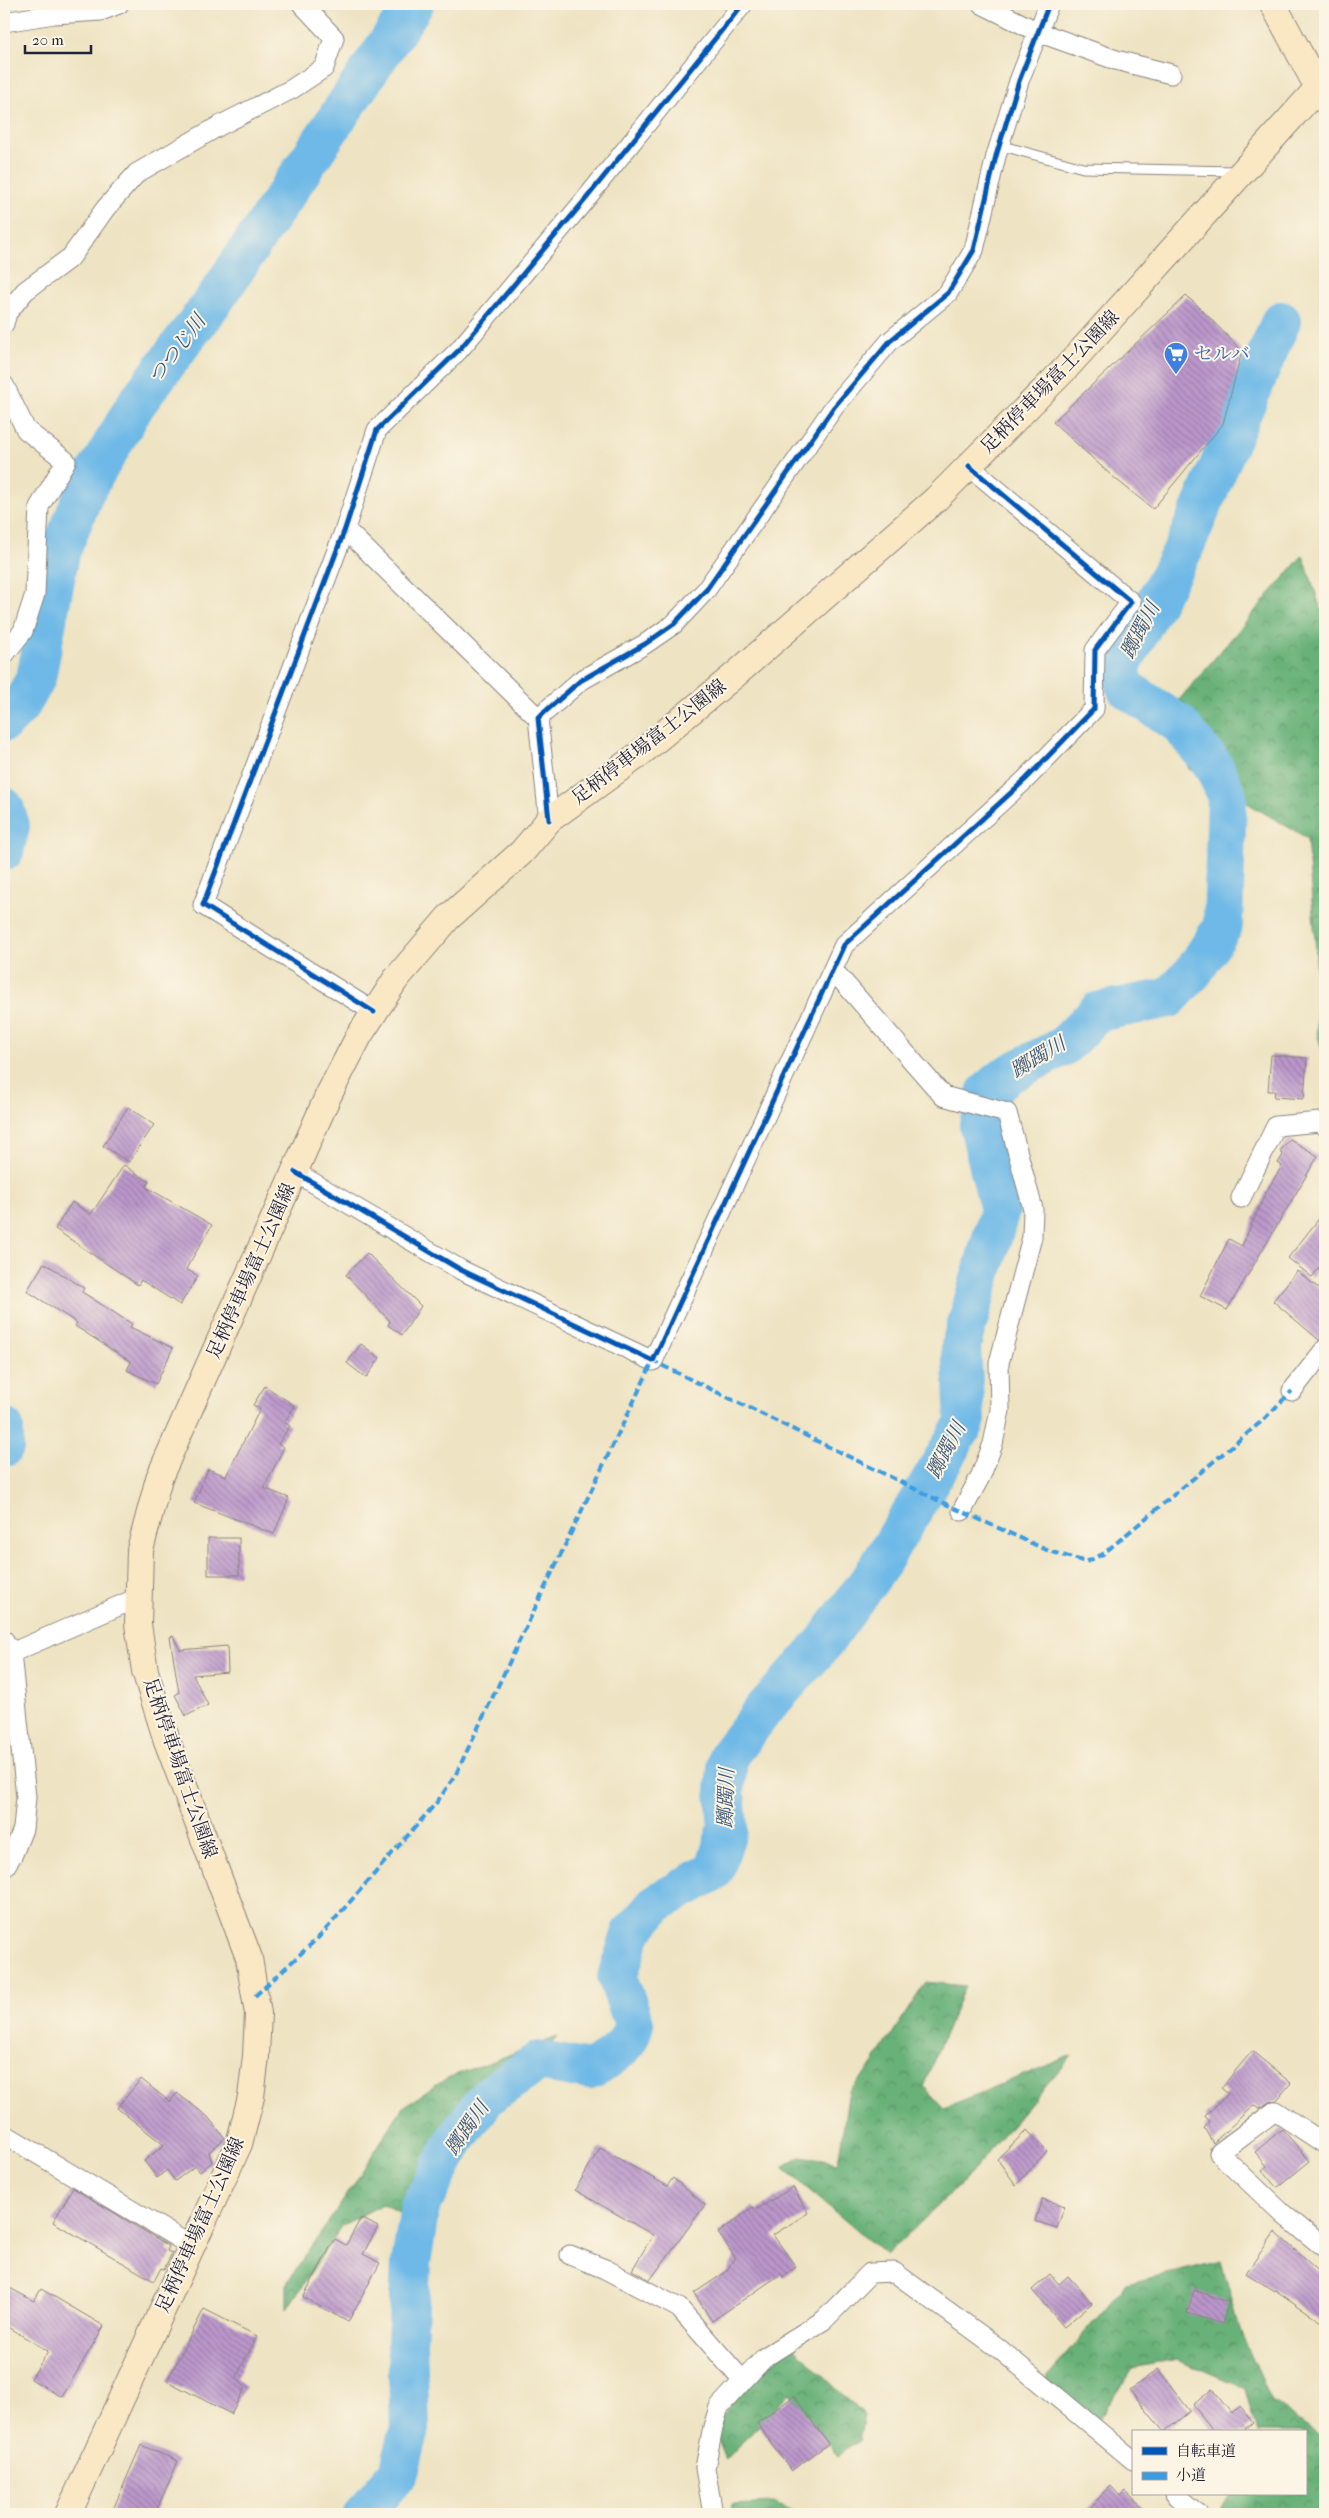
<svg xmlns="http://www.w3.org/2000/svg" width="1329" height="2518" viewBox="0 0 1329 2518" font-family="'IM FELL French Canon','Noto Serif JP',serif">
	<defs>
		<pattern id="forest-crowns" width="20" height="18" patternUnits="userSpaceOnUse" patternTransform="scale(1.25)"><rect width="20" height="18" fill="#68b178"/><path d="M2 6a3 3 0 1 1 6 0M12 15a3 3 0 1 1 6 0" fill="none" stroke="#559064"/></pattern>
		<pattern id="building-back-hatch" width="6" height="6" patternUnits="userSpaceOnUse" patternTransform="scale(1.25)"><rect width="6" height="6" fill="#bb97cb"/><path d="M-1 5l2 2M0 0l6 6M5-1l2 2" fill="none" stroke="#987ba6"/></pattern>
	</defs>
	<rect width="100%" height="100%" fill="#fcf5e5"/>
	<filter id="ink" filterUnits="userSpaceOnUse"><feTurbulence type="fractalNoise" baseFrequency=".02" numOctaves="2"/><feDisplacementMap in="SourceGraphic" scale="10" xChannelSelector="R" yChannelSelector="G"/><feConvolveMatrix kernelMatrix="1 2 1 2 8 2 1 2 1" color-interpolation-filters="sRGB"/></filter>
	<filter id="wash" filterUnits="userSpaceOnUse"><feTurbulence type="fractalNoise" baseFrequency=".0096" numOctaves="4" result="noise"/><feDisplacementMap in="SourceGraphic" scale="20" xChannelSelector="R" yChannelSelector="G"/><feGaussianBlur stdDeviation="1.12" result="paint"/><feColorMatrix in="noise" values="0 0 0 0 0 0 0 0 0 0 0 0 0 0 0 0 0 1.4 0 .05"/><feComposite in="paint" operator="in"/></filter>
	<g filter="url(#wash)">
		<rect width="100%" height="100%" fill="#eee3c2"/>
		<path fill="url(#forest-crowns)" stroke="#456a5a" d="M1303 555 1325 621V1061L1317 1032 1316 951 1307 838 1189 769 1166 715Z
			M926 1982 965 1986 923 2086 944 2108 1072 2055 960 2185 886 2255 783 2168 802 2156 838 2163 849 2090 868 2071Z
			M557 2037 405 2216 383 2204 341 2226 287 2309V2283L351 2189 402 2108 447 2078Z
			M1221 2261 1242 2336 1272 2401 1325 2439V2514H1219L1230 2494H1305V2432H1257L1245 2388 1177 2359 1133 2368 1093 2427 1041 2384 1126 2284Z
			M791 2345 864 2415 859 2441 838 2456 790 2393 726 2460 713 2427 748 2383Z
			M774 2503 796 2514H731L732 2505Z"/>
		<g fill="none" stroke-linecap="round" stroke-linejoin="round">
			<path stroke="#6eb9e7" stroke-width="40" d="M4 722 21 705 36 678 60 553 85 491 136 404 217 296 414 4
				M4 807 10 826 4 851
				M4 1428V1447
				M363 2514 399 2472 410 2429 407 2344 411 2263 420 2207 456 2139 487 2097 539 2061 590 2070C611 2058 629 2048 634 2023L617 1977 632 1932 657 1903 714 1871 728 1828 725 1791 728 1756 765 1708 823 1644 878 1568 965 1423 961 1345 1000 1210 979 1126 986 1093 1007 1075 1064 1046 1097 1012 1169 998 1194 971 1223 926 1227 795 1213 765 1179 724 1127 689 1119 670 1184 548 1281 321"/>
		</g>
		<g id="blocks">
			<path fill="url(#building-back-hatch)" d="M1186 296 1197 305 1242 351 1223 424 1153 509 1112 476 1053 422Z
				M1271 1055 1307 1058 1304 1099 1274 1097 1275 1091H1268Z
				M128 1107 154 1125 129 1162 103 1146Z
				M1290 1139 1318 1156 1227 1310 1200 1296 1229 1239 1242 1246 1266 1192 1282 1166 1278 1163 1283 1155 1280 1151Z
				M124 1165 149 1182 146 1187 212 1225 186 1269 198 1276 180 1305 141 1280 138 1285 55 1229 72 1202 91 1214Z
				M1325 1211V1260L1312 1277 1288 1258Z
				M367 1253 421 1306 402 1335 388 1325 390 1321 346 1275Z
				M44 1263 84 1288 82 1292 132 1324 130 1327 173 1348 156 1384 127 1370 131 1362 75 1326 77 1323 27 1291Z
				M1297 1271 1325 1293V1338L1319 1340 1273 1301Z
				M361 1344 380 1358 366 1378 347 1363Z
				M265 1386 295 1406 284 1422 290 1426 278 1444 284 1447 264 1488 289 1498 274 1534 194 1503 208 1469 226 1476 260 1409 253 1405Z
				M208 1538H239V1575H208Z
				M173 1636 180 1650 227 1646 228 1672 193 1675 208 1705 186 1716 175 1695 179 1693 170 1637Z
				M1252 2051 1291 2083 1277 2100 1269 2102 1260 2108 1254 2105 1213 2143 1204 2128 1210 2122 1205 2116 1228 2094 1221 2088Z
				M141 2079 170 2102 177 2093 208 2117 225 2138 209 2152 212 2162 200 2172 195 2166 175 2181 167 2170 157 2178 144 2161 164 2145 117 2108Z
				M1282 2129 1310 2161 1277 2188 1262 2170 1267 2166 1255 2152Z
				M1027 2130 1047 2151 1016 2185 997 2159Z
				M600 2148 667 2186 673 2178 705 2205 650 2280 632 2270 653 2235 575 2190Z
				M793 2187 808 2213 773 2235 796 2267 783 2277 781 2274 712 2321 694 2293 726 2272 735 2257 718 2233 753 2207 756 2210Z
				M73 2188 169 2246 167 2251 172 2253 164 2269 161 2268 154 2281 53 2222Z
				M1042 2199 1065 2206 1057 2228 1035 2221Z
				M361 2218 378 2227 363 2254 380 2263 348 2322 303 2297 335 2239 346 2245Z
				M1275 2232 1325 2277V2324L1275 2290 1274 2291 1246 2273Z
				M1050 2274 1059 2284 1068 2276 1092 2303 1064 2327 1032 2290Z
				M4 2285 34 2301 41 2289 104 2326 62 2397 31 2379 48 2351 4 2325Z
				M1194 2290 1229 2302 1222 2324 1187 2313Z
				M204 2309 257 2336 236 2378 245 2387 231 2414 167 2381Z
				M1158 2369 1190 2411 1164 2432 1130 2390Z
				M1212 2389 1232 2414 1240 2406 1253 2422 1245 2429 1247 2432H1211L1213 2430 1193 2405Z
				M794 2396 828 2444 791 2471 757 2423Z
				M141 2445 178 2461 155 2514H111Z
				M1111 2486 1120 2496 1125 2491 1149 2514H1083Z"/>
		</g>
	</g>
	<g filter="url(#ink)">
		<use href="#blocks" fill-opacity="0" stroke="#88827e" stroke-width="1"/>
		<g fill="none" stroke-linecap="round" stroke-linejoin="round">
			<defs>
				<path id="lane" d="M999 145 1083 168 1236 171"/>
				<path id="street" d="M982 4 1038 32 1116 60 1171 74
					M4 22 54 14 101 11 119 4
					M4 324 7 313 25 291 71 257 105 209 137 173 219 126 292 89 324 68 334 38 302 4
					M4 385 26 430 66 461 39 507 35 594 23 631 4 655
					M345 529 538 718
					M549 820 538 718 580 681 645 644 674 624 706 590 834 407 890 341 948 293 974 250 996 156 1019 81 1049 4
					M833 970 943 1096 1007 1113 1033 1209 1032 1237 999 1363 1000 1410 993 1444 981 1475 962 1511
					M374 1012 203 905 345 529 377 430 459 350 585 200 743 4
					M295 1172 461 1270 653 1361 844 945 1026 779 1094 709 1095 650 1131 602 969 466
					M1241 1198 1276 1126 1320 1122 1325 1126
					M1292 1391 1325 1349
					M4 1640 11 1653 137 1598
					M4 1868 13 1854 23 1829 26 1797 11 1653
					M4 2134 193 2247
					M1325 2144 1275 2111 1219 2153 1283 2214 1325 2248
					M570 2255 605 2269 679 2308 742 2380
					M1174 2494 1198 2514
					M713 2514 705 2468 713 2427 719 2407 765 2357 824 2320 870 2273 894 2272 997 2347 1133 2460"/>
				<path id="secondary" d="M1273 4 1325 101
					M68 2514 239 2144 251 2097 256 2056 258 2013 255 1996 249 1958 167 1741 145 1671 138 1624 140 1550 159 1478 328 1096 359 1036 396 979 448 918 522 852 549 820 637 756 736 674 936 499 1066 368 1325 80"/>
			</defs>
			<use href="#lane" stroke="#88827e" stroke-width="11"/>
			<use href="#street" stroke="#88827e" stroke-width="21"/>
			<use href="#secondary" stroke="#88827e" stroke-width="28"/>
			<use href="#lane" stroke="#fff" stroke-width="9"/>
			<use href="#street" stroke="#fff" stroke-width="19"/>
			<use href="#secondary" stroke="#fae7c3" stroke-width="26"/>
			<path stroke="#3c9ce2" stroke-width="4" stroke-dasharray="8 4" stroke-linecap="butt" d="M255 1996 321 1935 437 1802 455 1776 653 1361 952 1507 1049 1551 1086 1562 1103 1554 1262 1421 1292 1391"/>
			<defs>
				<path id="cycleway" d="M549 820 538 718 580 681 645 644 674 624 706 590 834 407 890 341 948 293 974 250 996 156 1019 81 1049 4
					M374 1012 203 905 345 529 377 430 459 350 585 200 743 4
					M295 1172 461 1270 653 1361 844 945 1026 779 1094 709 1095 650 1131 602 969 466"/>
			</defs>
			<use href="#cycleway" stroke="#fcf5e5" stroke-width="8"/>
			<use href="#cycleway" stroke="#0057b8" stroke-width="5"/>
		</g>
	</g>
	<defs>
		<symbol id="supermarket-pin" viewBox="-11 -11 22 30"><path d="M0 17L-7.5 6A9.5 9.5 0 1 1 7.5 6Z" fill="#3f7fe0" stroke="#fcf5e5"/><path d="M-6-5.5h2.5l.6 2H6L4.5 2H-2.5L-4.4-4H-6ZM-1.5 3.2a1.3 1.3 0 1 0 .1 0ZM3 3.2a1.3 1.3 0 1 0 .1 0Z" fill="#fff"/></symbol>
	</defs>
	<g fill-rule="evenodd">
		<use href="#supermarket-pin" x="1162" y="340" width="28" height="38"/>
	</g>
	<g text-anchor="middle" dominant-baseline="central" stroke-width="4" stroke-linejoin="round" paint-order="stroke">
		<g font-size="19" fill="#366cbe" stroke="#fcf5e5" text-anchor="start">
			<text x="1194" y="354">セルバ</text>
		</g>
		<g font-size="19" fill="#22223b" stroke="#fcf5e5">
			<text transform="translate(1050 382) rotate(-46)">足柄停車場富士公園線</text>
			<text transform="translate(649 742) rotate(-38)">足柄停車場富士公園線</text>
			<text transform="translate(251 1271) rotate(-66)">足柄停車場富士公園線</text>
			<text transform="translate(180 1768) rotate(71)">足柄停車場富士公園線</text>
			<text transform="translate(200 2225) rotate(-66)">足柄停車場富士公園線</text>
		</g>
		<g font-size="20" font-style="italic" fill="#3d5777" stroke="#fcf5e5">
			<text transform="translate(177 349) rotate(-53)">つつじ川</text>
			<text transform="translate(1140 630) rotate(-62)">躑躅川</text>
			<text transform="translate(1038 1057) rotate(-31)">躑躅川</text>
			<text transform="translate(946 1450) rotate(-62)">躑躅川</text>
			<text transform="translate(726 1798) rotate(-88)">躑躅川</text>
			<text transform="translate(467 2128) rotate(-55)">躑躅川</text>
		</g>
	</g>
	<rect width="1329" height="2518" fill="none" stroke="#fcf5e5" stroke-width="20"/>
	<rect x="1132" y="2430" width="175" height="65" fill="#fcf5e5" stroke="#a5a1a1"/>
	<rect x="1142" y="2447" width="25" height="8" fill="#0057b8" stroke="#a5a1a1"/>
	<text x="1176" y="2456" font-size="15" fill="#22223b">自転車道</text>
	<rect x="1142" y="2472" width="25" height="8" fill="#3c9ce2" stroke="#a5a1a1"/>
	<text x="1176" y="2480" font-size="15" fill="#22223b">小道</text>
	<path d="M25 45v8h66v-8" fill="none" stroke="#22223b" stroke-width="2.5"/>
	<text x="32" y="45" font-size="15" fill="#22223b" stroke="#fcf5e5" stroke-width="4" paint-order="stroke">20 m</text>
</svg>
